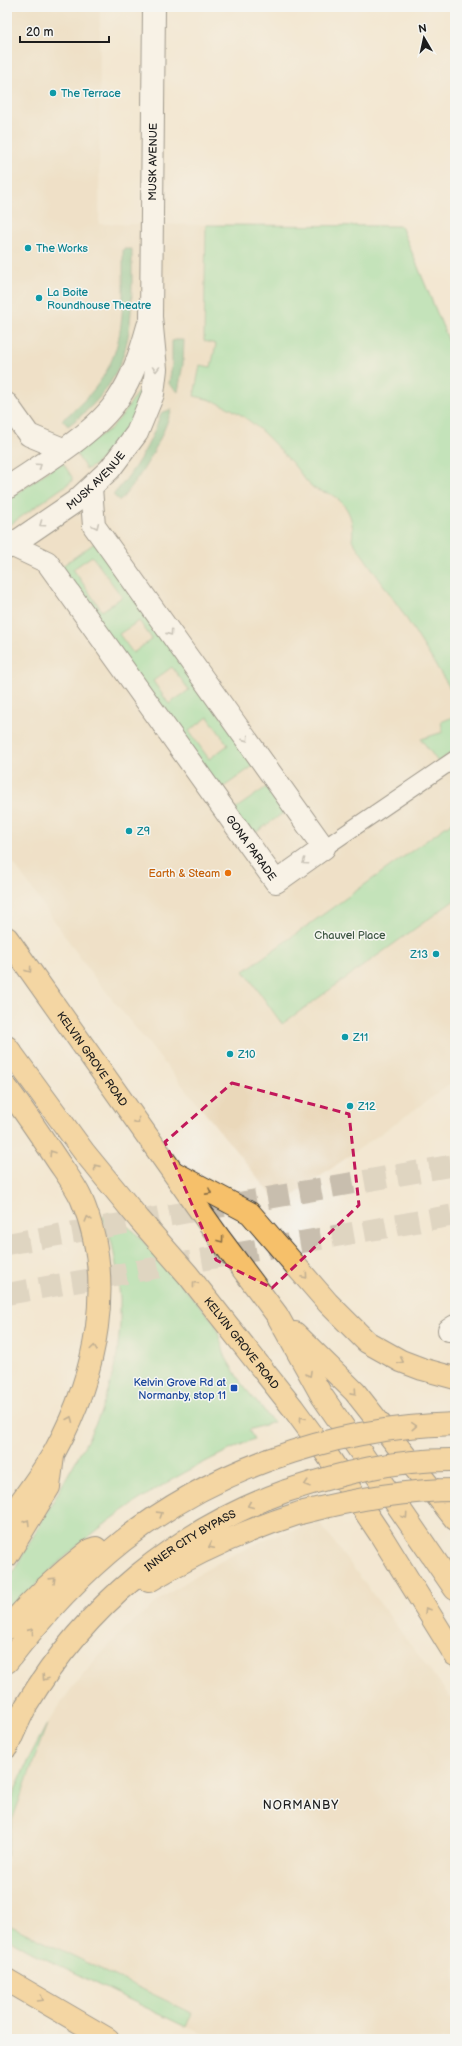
<svg xmlns="http://www.w3.org/2000/svg" width="462" height="2046" viewBox="0 0 462 2046" font-family="'Balsamiq Sans',sans-serif">
	<rect width="100%" height="100%" fill="#f6f6f2"/>
	<filter id="ink" filterUnits="userSpaceOnUse"><feTurbulence type="fractalNoise" baseFrequency=".025" numOctaves="2"/><feDisplacementMap in="SourceGraphic" scale="8" xChannelSelector="R" yChannelSelector="G"/><feConvolveMatrix kernelMatrix="1 2 1 2 8 2 1 2 1" color-interpolation-filters="sRGB"/></filter>
	<filter id="wash" filterUnits="userSpaceOnUse"><feTurbulence type="fractalNoise" baseFrequency=".012" numOctaves="4" result="noise"/><feDisplacementMap in="SourceGraphic" scale="16" xChannelSelector="R" yChannelSelector="G"/><feGaussianBlur stdDeviation="0.9" result="paint"/><feColorMatrix in="noise" values="0 0 0 0 0 0 0 0 0 0 0 0 0 0 0 0 0 1.4 0 .05"/><feComposite in="paint" operator="in"/></filter>
	<g filter="url(#wash)">
		<rect width="100%" height="100%" fill="#f3e7d2"/>
		<path fill="#ead8ba" d="M7 7H100L99 224 401 226 455 356V1081L280 1205 94 977 7 854Z
			M319 1522 455 1704V2039H217L186 2027 29 1951 7 1938V1809L27 1762 47 1724 71 1689 98 1657 127 1627 159 1600 194 1577 230 1556 268 1538Z"/>
		<path fill="#8cdd9d" stroke="#547c5c" fill-rule="evenodd" d="M206 225 401 226 455 356V696L401 610 352 540C355 524 349 506 335 497 329 492 322 493 315 489 307 484 299 471 293 464 263 431 240 405 194 396L200 365 211 367 216 344 204 341Z
			M138 391 142 392C136 419 121 444 99 461 95 464 91 469 86 469L77 455V451L110 429 125 412Z
			M59 463H63L72 477V481L11 524 7 523V501Z
			M96 542 256 764 218 791 58 569ZM92 556 122 597 102 611 73 569ZM139 621 152 639 133 653 119 634ZM172 667 189 690 169 704 153 681ZM208 717 228 745 209 759 189 731Z
			M455 716V750L438 762 421 739 443 732 441 722Z
			M271 784 289 809 251 836 232 811Z
			M455 820V900L282 1024 244 971Z
			M109 1213 135 1232 215 1323 226 1358 241 1383 273 1422 249 1430 254 1439C176 1473 113 1511 50 1571 35 1585 21 1602 7 1618V1583L87 1441 100 1414 110 1385 117 1356 120 1325V1298L117 1270 112 1243 103 1217Z
			M47 1724 12 1821 7 1856V1809L27 1762Z
			M7 1924 192 2013 186 2027 29 1951 7 1938Z"/>
		<path fill="#71bc84" stroke="#466c50" d="M123 249H132C132 326 136 376 68 426L62 420C128 368 123 326 123 249Z
			M176 340H184L183 364 178 392 169 384 172 363V341Z
			M172 409C160 444 144 473 120 501L113 495C135 470 151 444 161 413Z"/>
	</g>
	<g filter="url(#ink)">
		<g fill="none" stroke-linecap="round" stroke-linejoin="round">
			<path stroke="#c8beae" stroke-width="22" stroke-dasharray="22 11" stroke-linecap="butt" d="M7 1244 455 1165
				M7 1294 455 1215"/>
			<defs>
				<path id="service" d="M324 848 455 759"/>
				<g id="minor">
					<path d="M7 404 29 435 63 449"/>
					<path id="s1" d="M11 545 47 562 276 882 324 848 94 526 91 488"/>
					<path d="M449 1330 455 1326"/>
				</g>
				<g id="tertiary">
					<path d="M7 488C42 464 95 434 118 399 133 377 141 351 148 326"/>
					<path id="s2" d="M7 548 76 501 110 469 137 433 153 394 156 369 151 317 154 7"/>
				</g>
				<g id="primary">
					<path id="s3" d="M7 938 218 1236 277 1315 322 1396 455 1589"/>
					<path id="s4" d="M7 1047 84 1152 139 1219 188 1275 293 1408 326 1453 380 1534 455 1655"/>
					<path d="M295 1333 355 1392 455 1519"/>
					<path d="M7 1980 108 2039"/>
				</g>
				<g id="motorway">
					<path d="M7 1088C25 1112 41 1136 57 1160 65 1172 75 1185 81 1198 117 1280 96 1376 55 1451 41 1475 23 1498 7 1521"/>
					<path d="M175 1173 250 1213 328 1303 367 1342 401 1361 422 1369 455 1378"/>
					<path d="M7 1556 49 1487 53 1456"/>
					<path d="M149 1581C197 1552 246 1530 300 1513"/>
					<path d="M7 1628C32 1599 59 1574 90 1550L96 1548"/>
					<path d="M7 1662C80 1567 155 1502 268 1460"/>
					<path id="s5" d="M7 1747C13 1734 19 1719 26 1706 86 1605 176 1531 286 1491"/>
				</g>
			</defs>
			<use href="#service" stroke="#3c3a37" stroke-width="18"/>
			<use href="#minor" stroke="#3c3a37" stroke-width="24"/>
			<use href="#tertiary" stroke="#3c3a37" stroke-width="24"/>
			<use href="#primary" stroke="#3c3a37" stroke-width="24"/>
			<use href="#motorway" stroke="#3c3a37" stroke-width="24"/>
			<use href="#service" stroke="#fff" stroke-width="16"/>
			<use href="#minor" stroke="#fff" stroke-width="22"/>
			<use href="#tertiary" stroke="#fff" stroke-width="22"/>
			<use href="#primary" stroke="#f6c06b" stroke-width="22"/>
			<use href="#motorway" stroke="#f6c06b" stroke-width="22"/>
			<defs>
				<path id="motorway-bridge" d="M268 1460C332 1437 387 1426 455 1424
					M286 1491C341 1473 397 1459 455 1460
					M300 1513C351 1500 402 1490 455 1490"/>
			</defs>
			<use href="#motorway-bridge" stroke="#3c3a37" stroke-width="24" stroke-linecap="butt"/>
			<use href="#motorway-bridge" stroke="#f6c06b" stroke-width="22"/>
		</g>
		<defs><path id="oneway-chevron" d="M-2-3.5L2.5 0L-2 3.5" fill="none" stroke-width="1.6" stroke-linecap="round" stroke-linejoin="round"/></defs>
		<g stroke="#999">
			<use href="#oneway-chevron" transform="translate(156 369) rotate(90)"/>
			<use href="#oneway-chevron" transform="translate(39 466) rotate(-35)"/>
			<use href="#oneway-chevron" transform="translate(42 524) rotate(145)"/>
			<use href="#oneway-chevron" transform="translate(96 526) rotate(66)"/>
			<use href="#oneway-chevron" transform="translate(170 633) rotate(55)"/>
			<use href="#oneway-chevron" transform="translate(246 739) rotate(55)"/>
			<use href="#oneway-chevron" transform="translate(305 862) rotate(145)"/>
		</g>
		<g stroke="#896e44">
			<use href="#oneway-chevron" transform="translate(29 970) rotate(54)"/>
			<use href="#oneway-chevron" transform="translate(137 1121) rotate(54)"/>
			<use href="#oneway-chevron" transform="translate(52 1153) rotate(-123)"/>
			<use href="#oneway-chevron" transform="translate(96 1167) rotate(-129)"/>
			<use href="#oneway-chevron" transform="translate(209 1192) rotate(28)"/>
			<use href="#oneway-chevron" transform="translate(88 1219) rotate(-106)"/>
			<use href="#oneway-chevron" transform="translate(221 1240) rotate(54)"/>
			<use href="#oneway-chevron" transform="translate(305 1276) rotate(49)"/>
			<use href="#oneway-chevron" transform="translate(195 1284) rotate(-128)"/>
			<use href="#oneway-chevron" transform="translate(94 1348) rotate(-82)"/>
			<use href="#oneway-chevron" transform="translate(401 1361) rotate(24)"/>
			<use href="#oneway-chevron" transform="translate(309 1374) rotate(61)"/>
			<use href="#oneway-chevron" transform="translate(354 1392) rotate(48)"/>
			<use href="#oneway-chevron" transform="translate(70 1419) rotate(-67)"/>
			<use href="#oneway-chevron" transform="translate(302 1419) rotate(-126)"/>
			<use href="#oneway-chevron" transform="translate(414 1426) rotate(-4)"/>
			<use href="#oneway-chevron" transform="translate(307 1484) rotate(162)"/>
			<use href="#oneway-chevron" transform="translate(250 1505) rotate(157)"/>
			<use href="#oneway-chevron" transform="translate(160 1514) rotate(-32)"/>
			<use href="#oneway-chevron" transform="translate(405 1516) rotate(55)"/>
			<use href="#oneway-chevron" transform="translate(27 1522) rotate(-58)"/>
			<use href="#oneway-chevron" transform="translate(211 1546) rotate(154)"/>
			<use href="#oneway-chevron" transform="translate(53 1580) rotate(-44)"/>
			<use href="#oneway-chevron" transform="translate(427 1610) rotate(-122)"/>
			<use href="#oneway-chevron" transform="translate(31 1631) rotate(-51)"/>
			<use href="#oneway-chevron" transform="translate(45 1678) rotate(124)"/>
			<use href="#oneway-chevron" transform="translate(41 1999) rotate(31)"/>
		</g>
	</g>
	<path d="M0 0H462V2046H0ZM232 1083 349 1114 359 1205 272 1288 216 1260 165 1142Z" fill="#f3e7d2" fill-opacity=".55" fill-rule="evenodd"/>
	<path fill="none" stroke="#c2185b" stroke-width="3" stroke-dasharray="8 5" stroke-linejoin="round" d="M232 1083 349 1114 359 1205 272 1288 216 1260 165 1142Z"/>
	<g fill="#0f9aa8" stroke="#f6f6f2" stroke-width="1.5">
		<circle cx="53" cy="93" r="4"/>
		<circle cx="28" cy="248" r="4"/>
		<circle cx="39" cy="298" r="4"/>
		<circle cx="129" cy="831" r="4"/>
		<circle cx="436" cy="954" r="4"/>
		<circle cx="345" cy="1037" r="4"/>
		<circle cx="230" cy="1054" r="4"/>
		<circle cx="350" cy="1106" r="4"/>
	</g>
	<circle fill="#e8710a" stroke="#f6f6f2" stroke-width="1.5" cx="228" cy="873" r="4"/>
	<rect fill="#1a4fb4" stroke="#f6f6f2" stroke-width="1.5" x="230" y="1384" width="8" height="8" rx="2"/>
	<g text-anchor="middle" dominant-baseline="central" stroke-width="3" stroke-linejoin="round" paint-order="stroke">
		<g font-size="11" fill="#0d838f" stroke="#f6f6f2" text-anchor="start">
			<text x="61" y="93">The Terrace</text>
			<text x="36" y="248">The Works</text>
			<text x="47" y="292">La Boite<tspan x="47" dy="13">Roundhouse Theatre</tspan></text>
			<text x="137" y="831">Z9</text>
			<text x="428" y="954" text-anchor="end">Z13</text>
			<text x="353" y="1037">Z11</text>
			<text x="238" y="1054">Z10</text>
			<text x="358" y="1106">Z12</text>
		</g>
		<g font-size="11" fill="#1c1c1c" stroke="#f6f6f2">
			<text stroke="none"><textPath href="#s2" startOffset="450">MUSK AVENUE</textPath></text>
			<text stroke="none"><textPath href="#s2" startOffset="112">MUSK AVENUE</textPath></text>
			<text stroke="none"><textPath href="#s1" startOffset="391">GONA PARADE</textPath></text>
			<text stroke="none"><textPath href="#s3" startOffset="148">KELVIN GROVE ROAD</textPath></text>
			<text stroke="none"><textPath href="#s4" startOffset="378">KELVIN GROVE ROAD</textPath></text>
			<text stroke="none"><textPath href="#s5" startOffset="281">INNER CITY BYPASS</textPath></text>
		</g>
		<g font-size="11" fill="#c56008" stroke="#f6f6f2" text-anchor="end">
			<text x="220" y="873">Earth &amp; Steam</text>
		</g>
		<g font-size="11" fill="#3e5643" stroke="#f6f6f2">
			<text x="350" y="935">Chauvel Place</text>
		</g>
		<g font-size="11" fill="#164399" stroke="#f6f6f2" text-anchor="end">
			<text x="226" y="1382">Kelvin Grove Rd at<tspan x="226" dy="13">Normanby, stop 11</tspan></text>
		</g>
		<g font-size="12" letter-spacing="1" fill="#1c1c1c" stroke="#f6f6f2">
			<text x="301" y="1805">NORMANBY</text>
		</g>
	</g>
	<rect width="462" height="2046" fill="none" stroke="#f6f6f2" stroke-width="24"/>
	<g transform="translate(424 38) rotate(351)" stroke="#f6f6f2" stroke-width="3" paint-order="stroke">
	<path d="M0-3L7 15L0 10L-7 15Z" fill="#1c1c1c"/>
	<text y="-6" font-size="11" font-weight="bold" text-anchor="middle" fill="#1c1c1c">N</text>
	</g>
	<path d="M20 36v6h89v-6" fill="none" stroke="#1c1c1c" stroke-width="2"/>
	<text x="26" y="36" font-size="12" fill="#1c1c1c" stroke="#f6f6f2" stroke-width="3" paint-order="stroke">20 m</text>
</svg>
